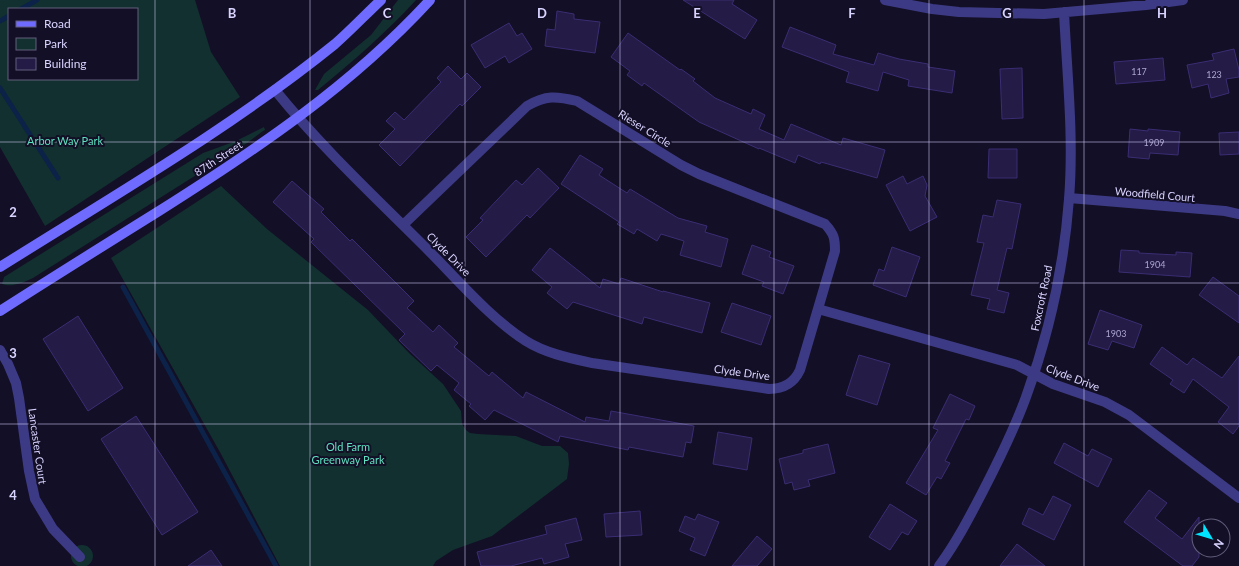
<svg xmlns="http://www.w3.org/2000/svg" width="1239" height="566" viewBox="0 0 1239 566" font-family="Lato,sans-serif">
	<rect width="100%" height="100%" fill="#130f26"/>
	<path fill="#12302f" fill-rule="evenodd" d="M0 0H195L211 52 240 97 45 226 0 147ZM9 9H137V79H9Z
		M398 0H416C386 33 352 62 318 90H315L324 74 371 35Z
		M264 127 265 130 263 131 247 143 33 278C24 282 12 288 2 284L4 277 203 153 236 141Z
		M221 186 267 229 368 310 409 353 443 384 461 411 462 424 466 430 470 433 478 434 516 436 542 446H560L568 453 569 464 567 479 492 536 453 550 436 561 433 566H280L221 454 111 258Z
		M71 556a11 11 0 1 1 22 0a11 11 0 1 1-22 0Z"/>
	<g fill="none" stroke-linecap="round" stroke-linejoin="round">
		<path stroke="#0c2248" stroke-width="5" d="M21 9 37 0
			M0 21 9 16
			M0 88 58 178
			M123 287 276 566"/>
	</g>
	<path fill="#241b47" stroke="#3b2d73" d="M683 0H734L732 4 757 20 745 39Z
		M557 11 574 14V19L600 22 595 53 545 46 547 29 555 30Z
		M509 23 517 36 522 33 532 49 509 63 505 56 485 68 471 45Z
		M790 27 836 45 833 54 874 65 878 53 899 59 928 64V67L955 71 952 93 908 86 909 80 883 72 878 91 846 82 849 72 782 47Z
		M628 33 680 70 681 69 695 79 693 81 715 98 751 114 753 109 765 115 759 129 784 140 791 124 841 145 843 138 885 150 877 178 821 162 820 164 798 155 795 163 759 148V149L699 122 644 83 642 86 627 75 630 71 611 57Z
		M1234 49 1239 70V77L1226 79 1229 93 1211 98 1208 84 1192 88 1187 65 1214 60 1212 54Z
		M1163 58 1165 80 1116 84 1114 62Z
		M448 66 461 79 467 73 481 87 462 106 460 104 400 166 379 145 395 129 386 121 395 112 404 120 441 82 437 78Z
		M1022 68 1023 118 1002 119 1000 69Z
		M1130 129 1148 131V129L1180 132 1178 155 1150 153 1149 159 1128 157Z
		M1239 132V154L1220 155 1219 133Z
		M989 149H1017V178H988Z
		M580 155 603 169 599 175 627 193 630 189 678 218 707 226 705 232 728 239 721 267 680 255 684 241 661 234 657 241 637 229 634 234 617 224 619 222 561 184Z
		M538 168 559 188 530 218 527 215 486 257 466 237 483 220 480 218 516 180 522 185Z
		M903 176 907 184 923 176 927 185 925 196 937 217 910 231 886 185Z
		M292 181 324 209 321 212 350 241 352 239 414 301 407 308 433 332 439 325 458 343 454 347 489 376 492 372 523 398 526 392 585 422 586 417 609 421 611 411 694 426 691 443 686 442 683 457 629 447 628 450 560 436 558 442 494 410 485 420 469 406 471 404 454 390 459 383 437 365 431 371 399 340 405 334 311 242 314 239 273 202Z
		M997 200 1021 204 1012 249 1007 248 997 290 1009 293 1004 313 987 309 990 299 971 295 984 243 977 242 983 215 993 217Z
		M752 245 771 252 769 257 794 266 783 294 762 286 764 282 742 274Z
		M892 247 920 257 906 297 873 285 879 269 884 271Z
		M550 248 600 288 603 279 619 284 621 278 663 292V291L710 303 702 333 644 317 642 324 573 302 567 309 547 293 552 287 532 270Z
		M1121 250 1139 251V253L1176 255V252L1192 253 1190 277 1119 272Z
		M1213 277 1239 296V323L1199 295Z
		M732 303 771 316 761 345 721 332Z
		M1100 310 1142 325 1134 348 1112 341 1108 350 1088 344Z
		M78 316 123 388 88 411 43 339Z
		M1162 347 1187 365 1193 358 1222 378 1239 356V426L1233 434 1218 422 1229 407 1193 379 1184 393 1170 384 1173 380 1150 364Z
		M859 355 890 364 877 405 846 395Z
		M950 394 975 406 969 420 966 419 945 461 950 463 941 479 937 477 926 495 906 483 938 430 933 428Z
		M136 416 198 512 162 535 101 439Z
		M718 432 752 438 747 470 713 464Z
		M1064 443 1088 456 1092 449 1112 459 1098 487 1054 463Z
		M828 444 835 473 808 480 810 486 794 490 792 482 785 484 779 459 803 453V450Z
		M1149 490 1167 503 1155 518 1182 539 1199 517V557L1192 566H1183L1124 522Z
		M1053 496 1071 505 1054 540 1022 524 1029 508 1043 515Z
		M890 504 917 521 908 535 902 532 890 550 869 537Z
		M640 511 642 535 606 537 604 514Z
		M698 514 719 522 705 556 690 550 695 538 679 531 685 516 695 520Z
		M576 518 582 540 565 544 569 557 544 564 542 558 511 566H481L477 552 547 534 545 526Z
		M757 536 772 549 757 566H732Z
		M1017 544 1045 566H1000Z
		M211 550 222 566H188Z"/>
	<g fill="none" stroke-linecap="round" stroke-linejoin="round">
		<path stroke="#3d3a85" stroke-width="10" d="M885 0 932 9 959 12 1044 14 1146 5 1183 0
			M275 90C321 147 376 198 428 250 458 280 490 318 526 341 545 353 569 358 592 363L769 389C784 389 794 383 800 370L835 251C835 238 834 234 825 224L699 174 681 165 577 101C556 96 546 95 527 106L403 225
			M1069 198 1225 211 1239 214
			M818 309 1017 365 1053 384 1105 402 1129 415 1239 498
			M0 350 8 364 16 383 19 398 29 471 35 499 53 529 80 557
			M939 566C956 543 969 518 982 493 998 462 1014 430 1026 397 1049 334 1064 266 1069 199 1074 137 1067 74 1064 12"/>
		<path stroke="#6f6bff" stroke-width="10" d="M0 267C113 196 231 128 335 44 351 30 366 14 381 0
			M0 311C53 277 106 244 159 211 257 149 351 86 430 0"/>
	</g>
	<path fill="none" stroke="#d9d4ff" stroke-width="1" stroke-opacity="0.55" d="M155 0V566M310 0V566M465 0V566M620 0V566M774 0V566M929 0V566M1084 0V566M0 142H1239M0 283H1239M0 424H1239"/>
	<g text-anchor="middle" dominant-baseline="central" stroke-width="4" stroke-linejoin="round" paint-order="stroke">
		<g font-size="9" fill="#aca6d1">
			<text x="1139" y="71">117</text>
			<text x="1214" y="74">123</text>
			<text x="1154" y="142">1909</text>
			<text x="1155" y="264">1904</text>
			<text x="1116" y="333">1903</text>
		</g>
		<g font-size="11" fill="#d9d4ff" stroke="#130f26">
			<text transform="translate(645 128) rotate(32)">Rieser Circle</text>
			<text transform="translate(218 158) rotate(-33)">87th Street</text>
			<text transform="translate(1155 194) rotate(5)">Woodfield Court</text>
			<text transform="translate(449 254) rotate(45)">Clyde Drive</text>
			<text transform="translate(1041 298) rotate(-78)">Foxcroft Road</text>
			<text transform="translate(742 372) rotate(8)">Clyde Drive</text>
			<text transform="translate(1073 377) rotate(21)">Clyde Drive</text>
			<text transform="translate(38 446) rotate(82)">Lancaster Court</text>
		</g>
		<g font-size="11" fill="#5fe0c0" stroke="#130f26">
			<text x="65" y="140">Arbor Way Park</text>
			<text x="348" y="446">Old Farm<tspan x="348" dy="13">Greenway Park</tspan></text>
		</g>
	</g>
	<g font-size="13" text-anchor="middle" font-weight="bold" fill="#d9d4ff" stroke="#130f26" stroke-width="4" stroke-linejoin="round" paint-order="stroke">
		<text x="232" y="18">B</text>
		<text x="387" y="18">C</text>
		<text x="542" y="18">D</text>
		<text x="697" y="18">E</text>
		<text x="852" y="18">F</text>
		<text x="1007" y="18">G</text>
		<text x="1162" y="18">H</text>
		<text x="13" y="217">2</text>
		<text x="13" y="358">3</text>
		<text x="13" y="500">4</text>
	</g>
	<rect x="8" y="8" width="130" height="72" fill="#130f26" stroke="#625e7d"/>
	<rect x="16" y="21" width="20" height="6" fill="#6f6bff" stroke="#625e7d"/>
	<text x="44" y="28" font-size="12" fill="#d9d4ff">Road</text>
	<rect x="16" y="38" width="20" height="12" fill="#12302f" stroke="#625e7d"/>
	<text x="44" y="48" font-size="12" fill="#d9d4ff">Park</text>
	<rect x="16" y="58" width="20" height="12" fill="#241b47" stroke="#625e7d"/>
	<text x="44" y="68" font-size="12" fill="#d9d4ff">Building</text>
	<g transform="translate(1211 538) rotate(128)"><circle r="19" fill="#130f26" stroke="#625e7d"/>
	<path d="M0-3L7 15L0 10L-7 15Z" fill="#00e5ff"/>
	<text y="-6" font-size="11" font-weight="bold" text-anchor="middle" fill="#d9d4ff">N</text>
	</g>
</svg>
